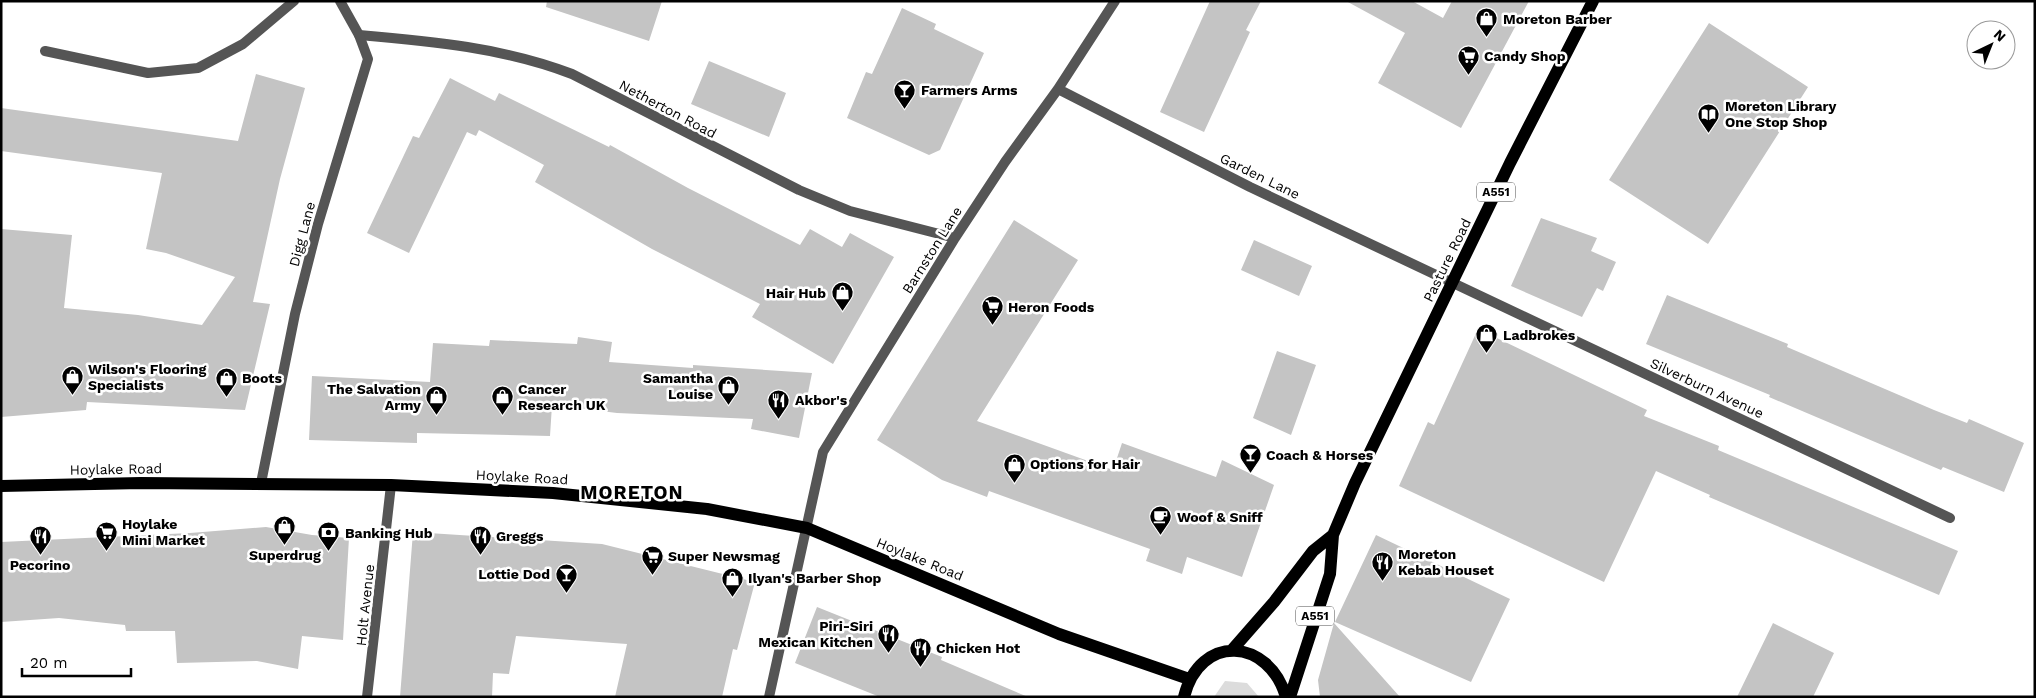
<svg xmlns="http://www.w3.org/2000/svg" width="2036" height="698" viewBox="0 0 2036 698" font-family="'Work Sans',sans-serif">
	<rect width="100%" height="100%" fill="#fff"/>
	<path fill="#dcdcdc" d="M1225 681 1247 683 1259 697H1214Z"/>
	<path fill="#c4c4c4" d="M547 1H662L649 41 546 7Z
		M1210 1H1261L1246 30 1250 32 1204 132 1160 112Z
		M1346 1H1412L1443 18 1452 1H1529L1461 128 1378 83 1405 33Z
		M902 8 936 24 934 29 984 53 940 150 929 155 847 118 866 72 872 74Z
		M1709 23 1808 87 1708 244 1609 180Z
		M709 61 786 93 769 137 691 104Z
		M256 74 305 88 280 179 253 302 270 304 245 410 87 402 86 410 1 417V229L72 235 64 308 138 315 202 325 235 277 166 253 146 249 162 173 1 151V108L238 141Z
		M450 78 495 101 499 93 609 147 610 145 688 188 800 245 810 229 842 247 850 233 894 257 833 364 752 317 760 304 652 249 535 182 544 165 479 130 476 136 467 132 409 253 367 233 413 136 419 138Z
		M1541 218 1597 238 1591 251 1616 262 1603 291 1597 288 1582 317 1511 286Z
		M1014 220 1078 260 977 421 1113 470 1122 443 1216 477 1222 460 1274 485 1242 577 1187 557 1182 574 1146 561 1150 549 989 491 987 497 942 480 877 440Z
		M1254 240 1312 266 1299 296 1241 270Z
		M1667 295 1788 344 1787 347 1934 410 1967 423 1969 419 2024 443 2004 492 1943 467 1941 470 1769 397 1770 395 1646 344Z
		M1478 329 1647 410 1644 416 1719 446 1718 450 1958 551 1939 595 1709 497 1710 495 1656 471 1604 582 1399 486 1428 422 1434 425Z
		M578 337 612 342 609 362 693 368V365L812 373 799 438 751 429 753 419 617 413 552 405 550 436 417 433V443L309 440 312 376 430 382 433 343 489 346 490 340 577 344Z
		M1277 351 1316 365 1291 435 1253 418Z
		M266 527 312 535 349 538 343 640 302 636 298 669 257 661 177 663 175 631H126L125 625 59 618 1 622V542L190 533Z
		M413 532 602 544 755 582 737 650 733 649 722 697H615L627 644 516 636 509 674 493 673 492 697H400Z
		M1376 535 1510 599 1471 682 1335 622Z
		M817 607 942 657 941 660 1028 697H880L795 663Z
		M1334 623 1400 697H1320L1318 680Z
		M1773 623 1834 653 1813 697H1737Z"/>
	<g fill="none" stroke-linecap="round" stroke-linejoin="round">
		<path stroke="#555" stroke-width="10" d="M359 35C431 41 505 48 572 74L799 190 850 211 955 238
			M45 51 148 73 198 68 243 44 294 1
			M1058 89 1250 187 1950 518
			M367 697 391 485
			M769 697 823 452 955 238 1005 162 1058 89 1115 1"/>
		<path stroke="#555" stroke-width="10" d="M261 483 295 314 318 224 368 59 359 35 340 1"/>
		<path stroke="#000" stroke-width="12" d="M1 486 141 483 391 485 553 493 707 509 807 528 1059 634 1189 679
			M1232 650 1274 602 1313 551 1333 535
			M1184 697C1200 633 1269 638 1286 697
			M1290 697 1330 574 1333 535 1355 483 1510 163 1593 1"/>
	</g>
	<defs>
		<symbol id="shop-pin" viewBox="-11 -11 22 30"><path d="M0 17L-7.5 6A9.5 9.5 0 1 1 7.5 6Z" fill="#000" stroke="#fff"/><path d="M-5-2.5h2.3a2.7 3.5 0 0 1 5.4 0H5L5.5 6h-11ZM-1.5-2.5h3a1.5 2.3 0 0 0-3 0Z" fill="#fff"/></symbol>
		<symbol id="supermarket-pin" viewBox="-11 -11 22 30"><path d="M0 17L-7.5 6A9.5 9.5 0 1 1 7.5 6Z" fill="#000" stroke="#fff"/><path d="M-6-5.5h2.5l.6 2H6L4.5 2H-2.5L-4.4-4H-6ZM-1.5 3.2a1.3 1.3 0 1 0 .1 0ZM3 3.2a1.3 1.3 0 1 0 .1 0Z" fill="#fff"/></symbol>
		<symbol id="bar-pin" viewBox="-11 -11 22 30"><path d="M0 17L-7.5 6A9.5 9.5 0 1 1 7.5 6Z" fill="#000" stroke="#fff"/><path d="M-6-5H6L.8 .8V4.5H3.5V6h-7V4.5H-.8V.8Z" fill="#fff"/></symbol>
		<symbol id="library-pin" viewBox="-11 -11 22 30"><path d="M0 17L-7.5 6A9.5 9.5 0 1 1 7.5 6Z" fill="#000" stroke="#fff"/><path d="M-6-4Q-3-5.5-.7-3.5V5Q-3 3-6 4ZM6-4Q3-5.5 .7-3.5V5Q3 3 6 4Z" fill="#fff"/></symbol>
		<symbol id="restaurant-pin" viewBox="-11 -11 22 30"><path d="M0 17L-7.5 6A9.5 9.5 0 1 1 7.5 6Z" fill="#000" stroke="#fff"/><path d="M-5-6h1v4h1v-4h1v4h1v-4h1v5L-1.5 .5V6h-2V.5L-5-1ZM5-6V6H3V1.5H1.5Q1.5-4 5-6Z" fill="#fff"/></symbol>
		<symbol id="cafe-pin" viewBox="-11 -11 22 30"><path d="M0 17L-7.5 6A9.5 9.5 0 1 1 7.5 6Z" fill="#000" stroke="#fff"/><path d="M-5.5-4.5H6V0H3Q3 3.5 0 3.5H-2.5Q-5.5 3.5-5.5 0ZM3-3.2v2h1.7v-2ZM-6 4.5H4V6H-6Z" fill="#fff"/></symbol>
		<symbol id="bank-pin" viewBox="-11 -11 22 30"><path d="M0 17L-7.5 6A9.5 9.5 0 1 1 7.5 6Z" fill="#000" stroke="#fff"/><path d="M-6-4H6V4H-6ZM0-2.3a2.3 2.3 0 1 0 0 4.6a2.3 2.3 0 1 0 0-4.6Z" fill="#fff"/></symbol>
	</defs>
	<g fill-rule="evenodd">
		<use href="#shop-pin" x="1474" y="6" width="25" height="34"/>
		<use href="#supermarket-pin" x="1456" y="44" width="25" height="34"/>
		<use href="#bar-pin" x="892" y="78" width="25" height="34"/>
		<use href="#library-pin" x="1696" y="102" width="25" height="34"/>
		<use href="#shop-pin" x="830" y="280" width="25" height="34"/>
		<use href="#supermarket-pin" x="980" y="294" width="25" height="34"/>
		<use href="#shop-pin" x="1474" y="322" width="25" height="34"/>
		<use href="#shop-pin" x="60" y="364" width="25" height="34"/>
		<use href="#shop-pin" x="214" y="366" width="25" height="34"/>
		<use href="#shop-pin" x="716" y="374" width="25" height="34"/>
		<use href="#shop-pin" x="424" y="384" width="25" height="34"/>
		<use href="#shop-pin" x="490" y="384" width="25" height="34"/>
		<use href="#restaurant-pin" x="766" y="388" width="25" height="34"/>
		<use href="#bar-pin" x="1238" y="442" width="25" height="34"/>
		<use href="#shop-pin" x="1002" y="452" width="25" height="34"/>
		<use href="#cafe-pin" x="1148" y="504" width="25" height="34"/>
		<use href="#shop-pin" x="272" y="514" width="25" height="34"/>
		<use href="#supermarket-pin" x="94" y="520" width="25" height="34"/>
		<use href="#bank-pin" x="316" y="520" width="25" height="34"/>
		<use href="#restaurant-pin" x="468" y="524" width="25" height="34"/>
		<use href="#restaurant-pin" x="28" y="524" width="25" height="34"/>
		<use href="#supermarket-pin" x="640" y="544" width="25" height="34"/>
		<use href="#restaurant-pin" x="1370" y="550" width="25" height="34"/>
		<use href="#bar-pin" x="554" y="562" width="25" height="34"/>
		<use href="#shop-pin" x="720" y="566" width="25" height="34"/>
		<use href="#restaurant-pin" x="876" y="622" width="25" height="34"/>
		<use href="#restaurant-pin" x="908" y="636" width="25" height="34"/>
	</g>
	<g text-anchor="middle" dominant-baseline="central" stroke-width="5" stroke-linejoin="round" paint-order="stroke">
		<g fill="#fff" stroke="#4c4c4c" stroke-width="1">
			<rect x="1477" y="182.5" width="38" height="19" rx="4"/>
			<rect x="1296" y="606.5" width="38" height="19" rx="4"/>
		</g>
		<g font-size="12" font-weight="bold" fill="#000">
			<text x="1496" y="192">A551</text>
			<text x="1315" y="616">A551</text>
		</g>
		<g font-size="14" font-weight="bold" fill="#000" stroke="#fff" text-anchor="start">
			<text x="1503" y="19">Moreton Barber</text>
			<text x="1484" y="56">Candy Shop</text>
			<text x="921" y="90">Farmers Arms</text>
			<text x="1725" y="106">Moreton Library<tspan x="1725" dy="16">One Stop Shop</tspan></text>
			<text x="826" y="293" text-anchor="end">Hair Hub</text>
			<text x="1008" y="307">Heron Foods</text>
			<text x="1503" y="335">Ladbrokes</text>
			<text x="88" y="369">Wilson's Flooring<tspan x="88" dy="16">Specialists</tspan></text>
			<text x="242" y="378">Boots</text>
			<text x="713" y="378" text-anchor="end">Samantha<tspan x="713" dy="16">Louise</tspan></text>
			<text x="421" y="389" text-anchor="end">The Salvation<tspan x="421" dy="16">Army</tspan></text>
			<text x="518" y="389">Cancer<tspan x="518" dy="16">Research UK</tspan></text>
			<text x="795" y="400">Akbor's</text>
			<text x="1266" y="455">Coach &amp; Horses</text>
			<text x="1030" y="464">Options for Hair</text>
			<text x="1177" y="517">Woof &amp; Sniff</text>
			<text x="122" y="524">Hoylake<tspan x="122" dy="16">Mini Market</tspan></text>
			<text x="345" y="533">Banking Hub</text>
			<text x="496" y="536">Greggs</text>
			<text x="1398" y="554">Moreton<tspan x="1398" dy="16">Kebab Houset</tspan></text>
			<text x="285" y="555" text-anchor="middle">Superdrug</text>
			<text x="668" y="556">Super Newsmag</text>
			<text x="40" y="565" text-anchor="middle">Pecorino</text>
			<text x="550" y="574" text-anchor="end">Lottie Dod</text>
			<text x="748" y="578">Ilyan's Barber Shop</text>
			<text x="873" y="626" text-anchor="end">Piri-Siri<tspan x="873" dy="16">Mexican Kitchen</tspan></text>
			<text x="936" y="648">Chicken Hot</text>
		</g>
		<g font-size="14" fill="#000" stroke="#fff">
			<text transform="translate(668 109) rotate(28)">Netherton Road</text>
			<text transform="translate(1260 176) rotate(26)">Garden Lane</text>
			<text transform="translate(302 234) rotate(-75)">Digg Lane</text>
			<text transform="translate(932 250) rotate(-58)">Barnston Lane</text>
			<text transform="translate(1447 260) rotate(-64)">Pasture Road</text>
			<text transform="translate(1707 388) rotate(25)">Silverburn Avenue</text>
			<text transform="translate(116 469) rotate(-1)">Hoylake Road</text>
			<text transform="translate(522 477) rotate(3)">Hoylake Road</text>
			<text transform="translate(920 559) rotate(22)">Hoylake Road</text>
			<text transform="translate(365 605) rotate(-84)">Holt Avenue</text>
		</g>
		<g font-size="19" font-weight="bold" letter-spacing="1" fill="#000" stroke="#fff">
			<text x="632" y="492">MORETON</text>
		</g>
	</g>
	<rect width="2036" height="698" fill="none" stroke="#000000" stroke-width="5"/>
	<g transform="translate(1991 45) rotate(43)"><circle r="24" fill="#ffffff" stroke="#999999"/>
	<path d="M0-4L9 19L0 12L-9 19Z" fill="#000000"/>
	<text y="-8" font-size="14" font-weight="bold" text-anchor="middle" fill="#000000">N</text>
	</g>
	<path d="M22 668v8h109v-8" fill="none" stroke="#000000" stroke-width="2.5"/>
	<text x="30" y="668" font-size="15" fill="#000000" stroke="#ffffff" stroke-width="4" paint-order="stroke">20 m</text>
</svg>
